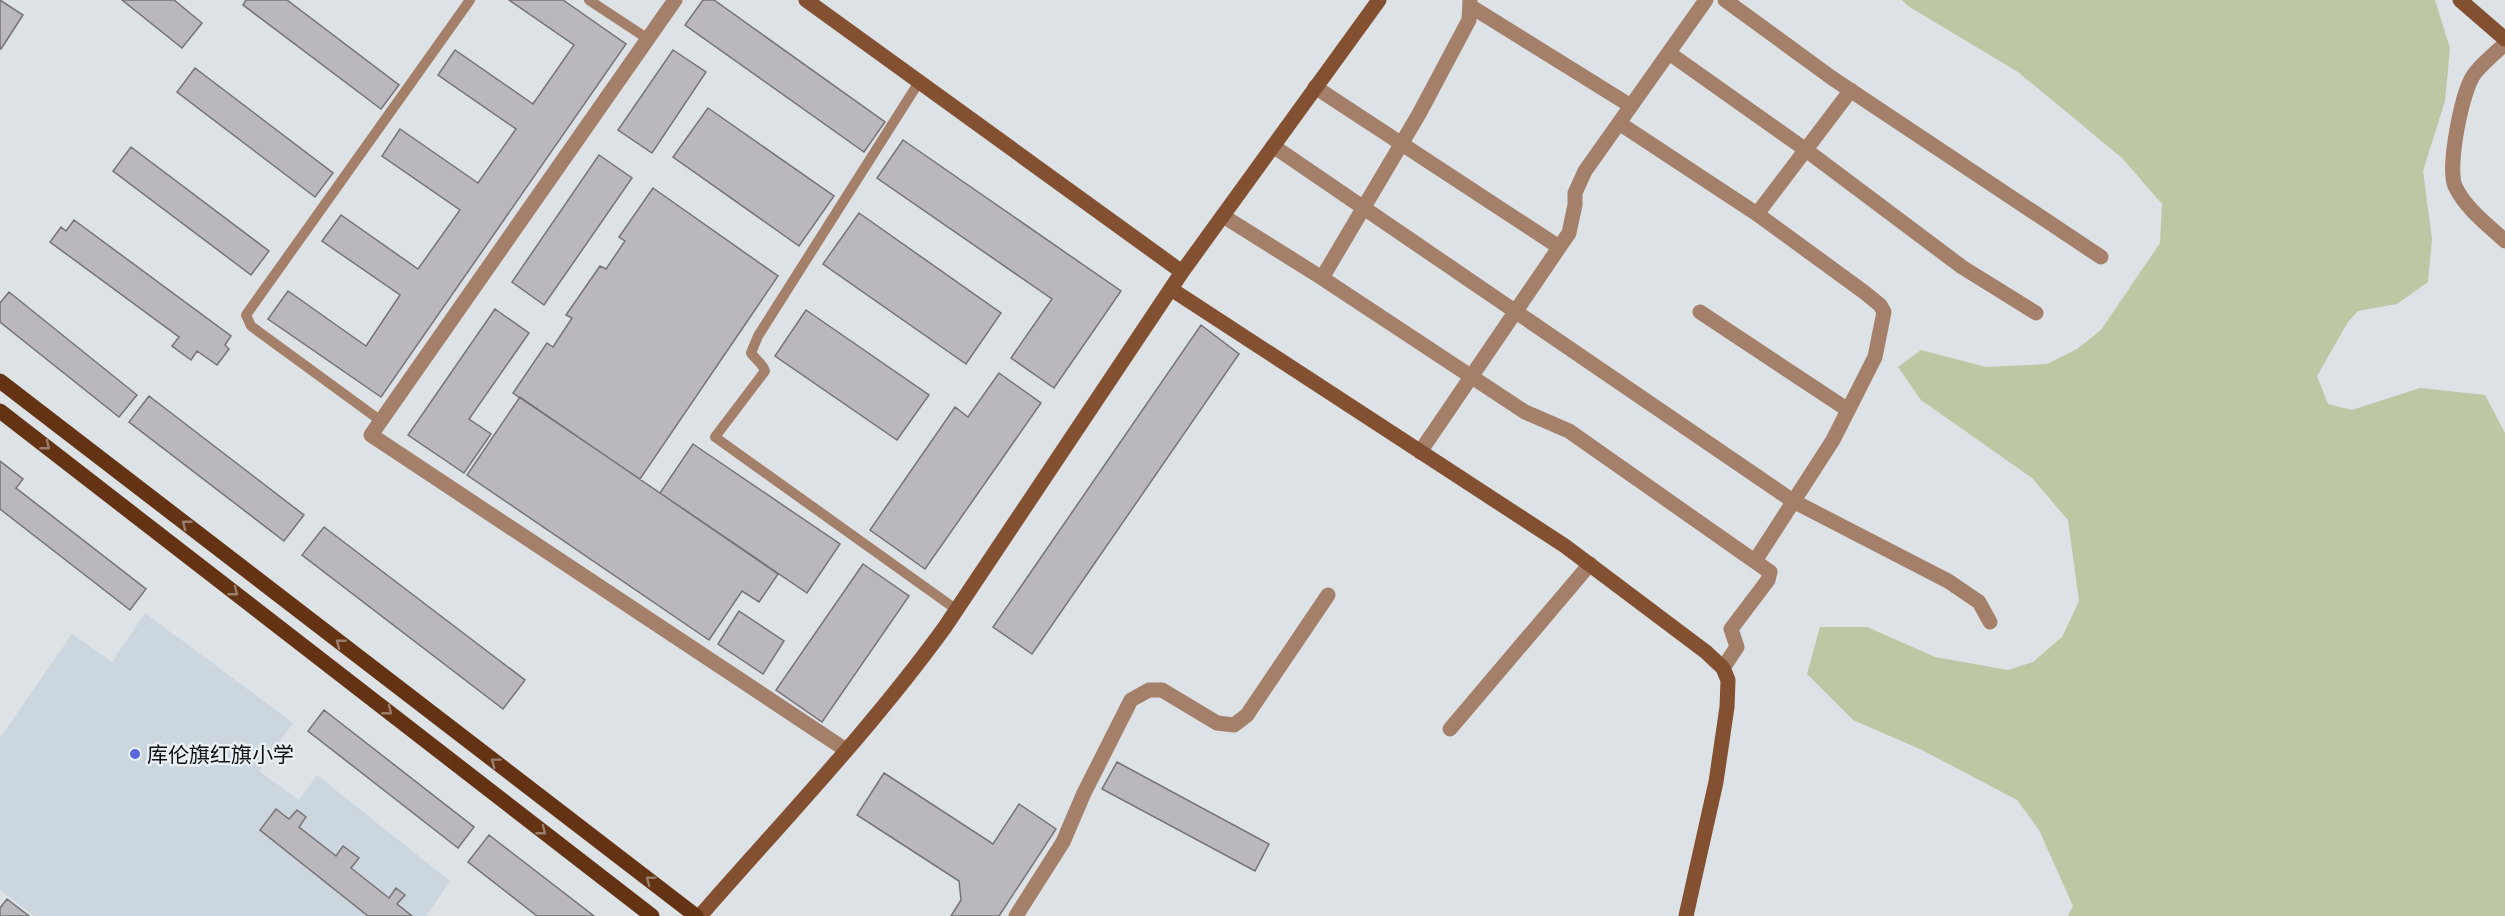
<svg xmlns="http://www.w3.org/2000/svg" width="2505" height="916" viewBox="0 0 2505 916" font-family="Rubik,'Noto Sans SC',sans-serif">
	<rect width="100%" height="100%" fill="#dde2e6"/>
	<path fill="#cbd6df" d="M145 613 293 723 259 771 299 800 317 775 450 881 426 916H34L0 890V738L72 634 112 662Z"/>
	<path fill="#bec7a3" d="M1902 0H2435L2450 48 2445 101 2423 171 2432 239 2428 282 2397 304 2358 311 2348 322 2317 376 2328 404 2352 410 2420 388 2485 395 2505 433V916H2068L2073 906 2039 830 2017 800 1922 750 1853 720 1807 674 1820 627H1867L1935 657 2008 670 2033 662 2062 637 2079 601 2068 520 2032 478 1921 400 1898 367 1921 350 1986 367 2047 364 2077 349 2101 330 2160 243 2162 204 2122 158 2018 72 1908 6Z"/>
	<path fill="#bbb8bd" stroke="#757377" stroke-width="1.5" d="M0 0 23 15 1 49 0 48Z
		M122 0H174L202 23 182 48Z
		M246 0H287L399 85 381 109 243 5Z
		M509 0H563L626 44 381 397 268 319 288 291 366 346 400 295 322 241 341 215 418 269 460 210 382 156 400 129 478 183 516 129 438 75 455 50 533 104 574 45Z
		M703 0H714L885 122 864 152 685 25Z
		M673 50 706 72 652 153 618 130Z
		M195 68 333 173 315 197 177 92Z
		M708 108 834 196 799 246 673 157Z
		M903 140 1121 291 1054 388 1011 358 1052 299 877 178Z
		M131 147 269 251 251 275 113 171Z
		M599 155 632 178 544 305 512 282Z
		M653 188 778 276 640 479 513 393 547 343 553 347 572 318 566 315 600 266 606 269 625 241 619 237Z
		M859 213 1001 313 966 364 823 264Z
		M74 220 231 336 225 345 229 349 217 365 197 351 191 360 172 346 179 337 50 242 61 227 66 231Z
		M9 292 137 395 119 417 0 322V303Z
		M495 309 529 333 469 419 491 434 464 473 408 435Z
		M806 310 929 395 897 440 775 356Z
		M1201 325 1239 354 1032 654 993 627Z
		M999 373 1041 403 925 569 870 530 955 407 968 417Z
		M149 396 304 515 284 541 129 422Z
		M520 397 778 574 759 602 742 591 709 640 467 475Z
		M693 444 840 544 807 593 660 493Z
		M0 461 23 479 16 488 146 589 130 610 0 509Z
		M324 527 525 680 503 709 302 555Z
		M863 564 909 596 822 722 776 690Z
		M739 611 784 641 763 674 718 644Z
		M324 710 474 827 458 848 308 731Z
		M1117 762 1269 844 1255 871 1102 789Z
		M884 773 993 844 1019 804 1056 829 999 916H951L961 900 959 881 857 815Z
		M276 809 289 819 297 810 306 817 299 827 336 856 343 846 359 858 351 868 389 898 396 888 405 895 397 904 412 916H368L260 830Z
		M489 835 594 916H537L468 862Z
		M7 899 29 916H0V908Z"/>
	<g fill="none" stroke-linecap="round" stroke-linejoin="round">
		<path stroke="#a4806b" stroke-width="10" d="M589 0 648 39
			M919 82 758 336 751 353C756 360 762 363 765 371L715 437 957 610
			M381 421 251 326 246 315 470 0"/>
		<path stroke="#a4806b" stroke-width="15" d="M675 0 371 435 846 750
			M1725 0 1832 78 2101 257
			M1470 6 1631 106
			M2505 44C2495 53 2484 62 2475 73 2462 89 2447 167 2455 186 2465 208 2488 225 2505 241
			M1669 53 1806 150 1962 267 2036 313
			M1315 87 1559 247
			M1619 123 1757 214 1864 292 1880 305 1884 312 1875 357 1833 440 1755 561
			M1273 146 1793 501 1948 581 1979 602 1990 622
			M1757 214 1851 90
			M1223 216 1322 278 1525 412 1569 431 1770 572 1768 580 1731 629 1737 647 1723 668
			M1322 278 1419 114 1469 20 1470 0
			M1700 312 1848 410
			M1420 452 1569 233 1575 205V193L1585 171 1706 0
			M1450 729 1590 564
			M1016 916 1063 842 1084 793 1131 700 1149 690H1162L1217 723 1234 725 1247 715 1328 595"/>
		<path stroke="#835031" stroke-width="15" d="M806 0 1182 272
			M2460 0 2505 39
			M1171 289 1565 546 1706 652 1723 668 1728 680 1727 707 1716 782 1686 916
			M700 916C783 821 871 729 945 627L1182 272 1379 0"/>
		<path stroke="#633313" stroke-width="15" d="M0 381 696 916
			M0 411 652 916"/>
	</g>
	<defs><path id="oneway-chevron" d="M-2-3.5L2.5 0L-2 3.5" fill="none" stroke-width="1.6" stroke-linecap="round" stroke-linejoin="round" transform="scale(1.5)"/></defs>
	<g stroke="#997e6d">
		<use href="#oneway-chevron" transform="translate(46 446) rotate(38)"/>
		<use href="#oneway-chevron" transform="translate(186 524) rotate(-142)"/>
		<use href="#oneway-chevron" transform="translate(234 592) rotate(38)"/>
		<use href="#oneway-chevron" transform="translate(340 643) rotate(-142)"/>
		<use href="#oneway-chevron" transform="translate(388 711) rotate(38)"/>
		<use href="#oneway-chevron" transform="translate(495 762) rotate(-143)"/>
		<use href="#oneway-chevron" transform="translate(542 831) rotate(38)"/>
		<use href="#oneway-chevron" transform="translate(650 880) rotate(-143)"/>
	</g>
	<circle fill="#5c66de" stroke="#eaeff3" stroke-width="2" cx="135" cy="754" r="6"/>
	<g text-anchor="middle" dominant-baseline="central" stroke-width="5" stroke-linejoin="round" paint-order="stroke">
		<g font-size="21" fill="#0f1112" stroke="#eaeff3" text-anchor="start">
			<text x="147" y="754">库伦旗红旗小学</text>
		</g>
	</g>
</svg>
